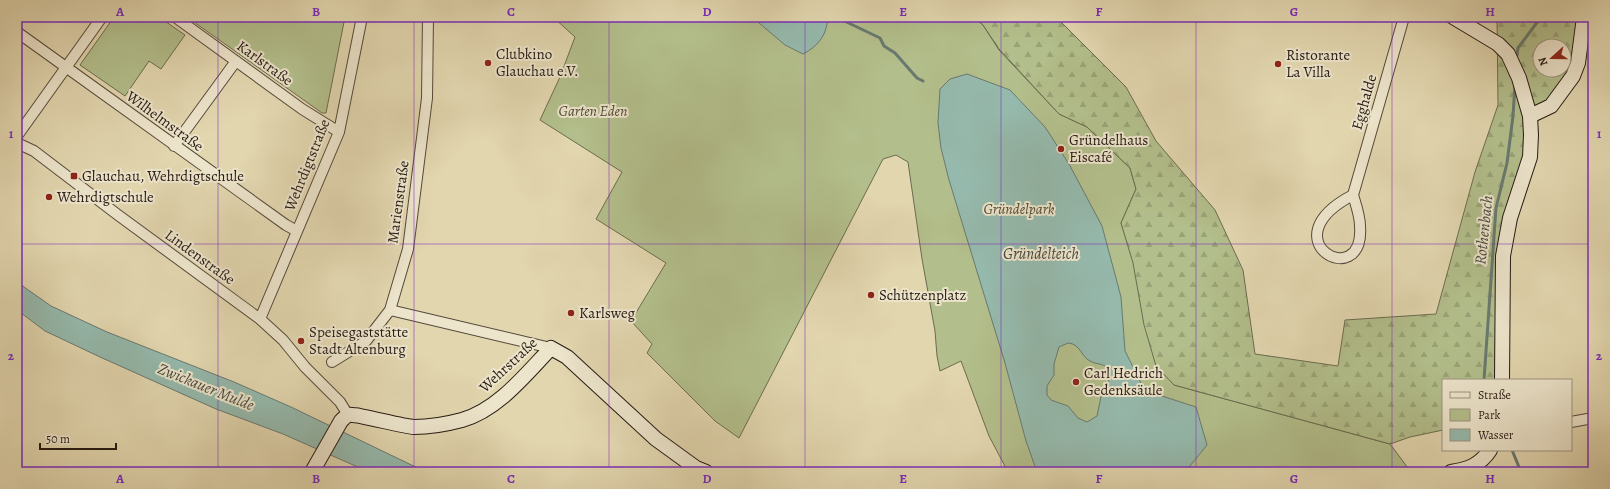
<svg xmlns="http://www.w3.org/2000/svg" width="1610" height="489" viewBox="0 0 1610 489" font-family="Alegreya,serif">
	<defs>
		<pattern id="forest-firs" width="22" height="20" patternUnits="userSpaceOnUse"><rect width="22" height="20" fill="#b2be8b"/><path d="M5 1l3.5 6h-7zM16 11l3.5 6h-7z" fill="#99a377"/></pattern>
	</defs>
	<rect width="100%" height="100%" fill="#e2d6af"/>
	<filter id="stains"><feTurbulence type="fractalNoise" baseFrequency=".005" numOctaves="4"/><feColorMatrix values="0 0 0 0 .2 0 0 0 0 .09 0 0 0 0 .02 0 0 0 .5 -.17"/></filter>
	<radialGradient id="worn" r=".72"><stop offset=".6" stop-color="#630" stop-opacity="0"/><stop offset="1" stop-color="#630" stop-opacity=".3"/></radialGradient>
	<path fill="#b2be8b" stroke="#6c6c4f" d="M114 17H159L185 35 161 69 149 61 125 96 80 65Z
		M187 17H345L326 113H322Z
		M553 17 975 18 983 25 999 50 1059 114 1087 127 1130 168 1136 189 1121 223 1174 385 1390 444 1411 472H1008L989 436 961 361 940 371 937 356 935 331 922 259 908 162 896 155 883 159 739 438 715 421 647 353 652 344 631 321 666 263 596 219 622 172 540 120 560 77 575 37Z
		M1584 17H1593V49L1580 47Z"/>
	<path fill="url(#forest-firs)" stroke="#6c6c4f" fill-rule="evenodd" d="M970 17H1056L1126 87 1156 141 1215 210 1243 270 1255 354 1338 366 1345 320 1436 314 1475 172 1498 105 1497 17H1584L1573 76 1530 116V157L1510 218 1502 380H1443V430L1410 437 1390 444 1174 385 1156 366 1144 325 1133 263 1121 223 1136 189 1130 168 1087 127 1059 114 999 49 983 25 975 18ZM1540 46H1564V70H1540Z"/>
	<path fill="#95b9ac" stroke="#69796f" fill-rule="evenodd" d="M752 17H828C827 34 819 46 803 54L785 45Z
		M967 74 1010 90 1045 127 1069 164 1102 226 1121 297 1125 351 1142 385 1162 396 1196 407 1207 445 1185 472H1037L1026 441 1005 363 949 180 941 148 938 123 940 89 950 79ZM1068 343C1081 344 1081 357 1090 361 1094 364 1100 363 1105 366L1110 375 1109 380 1102 392 1097 416 1087 422 1078 418 1068 406 1051 400 1047 395V386L1054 375V364L1059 347Z
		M17 282 51 306 107 332 234 382 291 407 426 472H369L283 434 216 409 100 357 45 331 17 310Z"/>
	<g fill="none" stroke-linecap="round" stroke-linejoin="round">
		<path stroke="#69796f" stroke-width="3" d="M836 17 880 38 884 46 895 53 917 78 923 81
			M1517 55 1518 48 1541 17
			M1484 380 1496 208 1507 163 1513 116 1515 85
			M1512 450 1521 472"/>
		<defs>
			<path id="street" d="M175 17 302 109 339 132
				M17 32 286 225 297 231
				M17 136 102 17
				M17 143 34 151 118 215 260 319 283 340 305 367 340 402 348 415
				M174 146 236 61
				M1353 195C1266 240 1365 294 1360 226 1360 216 1356 205 1353 195L1404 17
				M390 310 551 348
				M260 319 339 132 362 17
				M332 362 366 341 390 310 408 249 427 98 428 17
				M1571 422 1593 418"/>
			<path id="secondary" d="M1453 17 1498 44 1508 54 1519 78 1530 116 1531 135 1530 157 1510 218 1503 256 1502 380
				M1530 116 1551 106 1573 76 1578 63 1584 17
				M312 472 341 421C343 419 346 416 348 415 355 413 400 426 414 427 429 427 447 424 462 420 498 410 526 374 551 348L567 357 656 439 696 468 706 472
				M1451 472C1469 469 1480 465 1490 450"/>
		</defs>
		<use href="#street" stroke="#55493a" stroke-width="12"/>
		<use href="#secondary" stroke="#261a13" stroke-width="16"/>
		<use href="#street" stroke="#ece4cb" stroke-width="10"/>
		<use href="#secondary" stroke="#ece4cb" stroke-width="14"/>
	</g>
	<path fill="none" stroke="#7b2cbf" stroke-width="1" stroke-opacity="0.55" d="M218 17V472M414 17V472M609 17V472M805 17V472M1001 17V472M1196 17V472M1392 17V472M17 244H1593"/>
	<g fill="#8f2418" stroke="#ece4cb" stroke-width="1.5">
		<circle cx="488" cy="63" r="4"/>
		<circle cx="1278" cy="64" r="4"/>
		<circle cx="1061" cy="149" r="4"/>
		<rect x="70" y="172" width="8" height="8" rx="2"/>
		<circle cx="49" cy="197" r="4"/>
		<circle cx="871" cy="295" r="4"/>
		<circle cx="571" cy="313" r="4"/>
		<circle cx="301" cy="341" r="4"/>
		<circle cx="1076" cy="382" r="4"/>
	</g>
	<g text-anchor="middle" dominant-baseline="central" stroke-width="4" stroke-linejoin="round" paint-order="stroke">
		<g font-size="15" fill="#261a13" stroke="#ece4cb" text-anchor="start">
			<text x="496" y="54">Clubkino<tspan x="496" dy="17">Glauchau e.V.</tspan></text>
			<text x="1286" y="55">Ristorante<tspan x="1286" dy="17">La Villa</tspan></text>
			<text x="1069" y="140">Gründelhaus<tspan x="1069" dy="17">Eiscafé</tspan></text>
			<text x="82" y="176">Glauchau, Wehrdigtschule</text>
			<text x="57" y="197">Wehrdigtschule</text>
			<text x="879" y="295">Schützenplatz</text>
			<text x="579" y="313">Karlsweg</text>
			<text x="309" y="332">Speisegaststätte<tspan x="309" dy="17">Stadt Altenburg</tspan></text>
			<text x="1084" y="373">Carl Hedrich<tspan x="1084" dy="17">Gedenksäule</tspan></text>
		</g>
		<g font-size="15" fill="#261a13" stroke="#ece4cb">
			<text transform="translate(265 63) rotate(36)">Karlstraße</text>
			<text transform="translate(1364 102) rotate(-74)">Egghalde</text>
			<text transform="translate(165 121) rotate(36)">Wilhelmstraße</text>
			<text transform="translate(307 165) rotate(-68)">Wehrdigtstraße</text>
			<text transform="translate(398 202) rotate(-82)">Marienstraße</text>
			<text transform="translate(200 257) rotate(36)">Lindenstraße</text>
			<text transform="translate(508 365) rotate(-43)">Wehrstraße</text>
		</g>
		<g font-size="15" font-style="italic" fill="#504b37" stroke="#ece4cb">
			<text x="593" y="111">Garten Eden</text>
			<text x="1019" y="209">Gründelpark</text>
		</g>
		<g font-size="16" font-style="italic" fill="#474a41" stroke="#ece4cb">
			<text transform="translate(1484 230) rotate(-84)">Rothenbach</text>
			<text x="1041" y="254">Gründelteich</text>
			<text transform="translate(206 387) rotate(22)">Zwickauer Mulde</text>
		</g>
	</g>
	<rect width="1610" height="489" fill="none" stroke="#e2d6af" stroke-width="44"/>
	<rect x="1442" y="379" width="130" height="72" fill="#ece4cb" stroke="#9d9381"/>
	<rect x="1450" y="392" width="20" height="6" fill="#ece4cb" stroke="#9d9381"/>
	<text x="1478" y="399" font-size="12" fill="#261a13">Straße</text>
	<rect x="1450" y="409" width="20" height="12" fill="#b2be8b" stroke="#9d9381"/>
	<text x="1478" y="419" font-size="12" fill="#261a13">Park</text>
	<rect x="1450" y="429" width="20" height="12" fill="#95b9ac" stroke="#9d9381"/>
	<text x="1478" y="439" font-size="12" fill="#261a13">Wasser</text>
	<g transform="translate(1552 58) rotate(249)"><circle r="19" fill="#ece4cb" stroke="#9d9381"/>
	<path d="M0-3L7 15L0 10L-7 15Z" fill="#8f2418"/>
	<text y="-6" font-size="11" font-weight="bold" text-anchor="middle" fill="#261a13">N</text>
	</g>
	<path d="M40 443v6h76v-6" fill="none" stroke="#261a13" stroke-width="2"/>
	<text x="46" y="443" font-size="12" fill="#261a13" stroke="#ece4cb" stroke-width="3" paint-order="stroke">50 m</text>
	<rect x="22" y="22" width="1566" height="445" fill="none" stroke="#7b2cbf" stroke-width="1.5"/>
	<g font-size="13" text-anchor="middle" font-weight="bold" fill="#7b2cbf">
		<text x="120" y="16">A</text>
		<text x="316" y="16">B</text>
		<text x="511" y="16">C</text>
		<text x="707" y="16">D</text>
		<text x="903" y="16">E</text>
		<text x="1099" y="16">F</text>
		<text x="1294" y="16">G</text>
		<text x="1490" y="16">H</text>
		<text x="11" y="138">1</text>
		<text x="1599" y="138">1</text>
		<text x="11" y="360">2</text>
		<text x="1599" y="360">2</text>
		<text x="120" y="483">A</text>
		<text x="316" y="483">B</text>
		<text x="511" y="483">C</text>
		<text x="707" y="483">D</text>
		<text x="903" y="483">E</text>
		<text x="1099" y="483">F</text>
		<text x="1294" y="483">G</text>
		<text x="1490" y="483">H</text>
	</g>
	<rect width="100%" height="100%" filter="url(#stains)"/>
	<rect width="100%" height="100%" fill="url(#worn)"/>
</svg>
